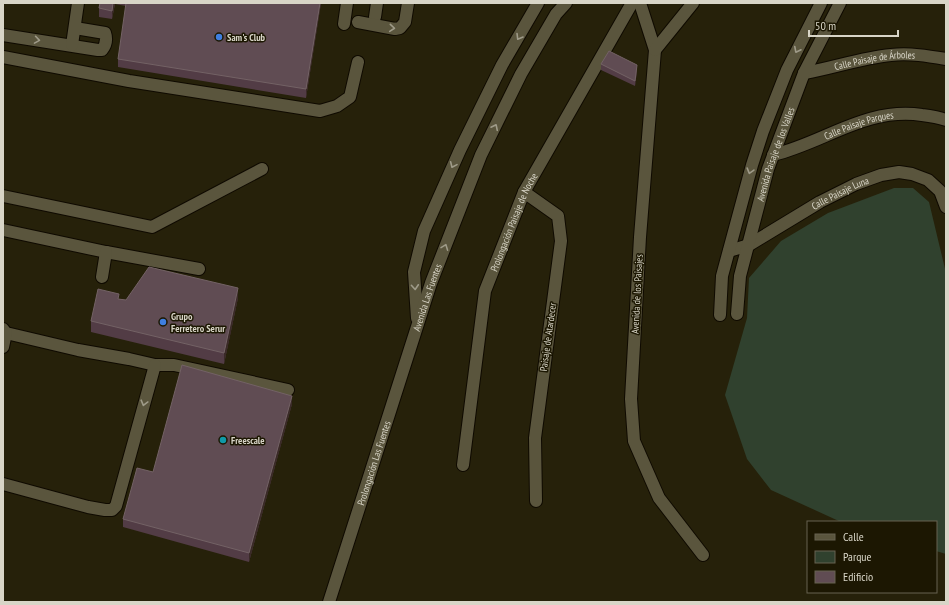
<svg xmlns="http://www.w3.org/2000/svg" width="949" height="605" viewBox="0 0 949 605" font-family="'PT Sans Narrow',sans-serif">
	<rect width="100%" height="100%" fill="#26210a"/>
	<path fill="#30412e" d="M894 188H913L929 202 946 273V554L936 551V522H841L771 490 747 459 725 395 747 318 749 278 781 241 828 213Z"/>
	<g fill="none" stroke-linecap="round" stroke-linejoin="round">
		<defs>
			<g id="minor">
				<path d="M640 3 655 50 640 237 631 399 634 441 659 498 703 555"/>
				<path d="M375 17 377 3"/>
				<path d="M358 22 395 29 400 28 405 22 408 3"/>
				<path d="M344 24 347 3"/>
				<path d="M3 35 98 50H102C106 45 107 39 105 33L75 28"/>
				<path d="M72 45 78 3"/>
				<path d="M655 50 693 3"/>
				<path d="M3 57 129 81 320 111 337 106 350 97 358 62"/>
				<path id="s1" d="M804 73C833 68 861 58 891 55 910 53 928 56 946 59"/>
				<path id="s2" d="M773 155C826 142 865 107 922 115 931 116 938 117 946 120"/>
				<path d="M524 192 558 216 561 241 535 438 536 501"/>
				<path d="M3 196 152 227 262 169"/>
				<path d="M3 230 106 252 199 269"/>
				<path id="s3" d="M729 251 749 245 820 202 856 184 881 175 899 172 912 174 928 180 940 191 946 207"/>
				<path d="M102 277 106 252"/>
				<path id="s4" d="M737 314 740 276 768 169 804 73 840 3"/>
				<path d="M720 315 722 276 752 165 763 131 787 70 821 3"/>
				<path d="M417 318 414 272 424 231 460 150 502 65 538 3"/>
				<path d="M3 329 6 333 78 350 129 359 155 365H174L288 390"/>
				<path d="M3 347 6 333"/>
				<path id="s5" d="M463 465 485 291 524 192 632 3"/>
				<path d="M3 484 88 507 105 510H112L116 506 155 365"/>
				<path id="s6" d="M329 602 431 283 481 155 521 74 556 14 566 3"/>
			</g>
		</defs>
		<use href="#minor" stroke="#0f0a00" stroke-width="14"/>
		<use href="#minor" stroke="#5a553d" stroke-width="12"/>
	</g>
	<path fill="#523c45" d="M100 3H321L306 98 118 67V59L126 6 115 4 112 19 99 17V8Z
		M601 64 637 71 635 86 601 70Z
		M238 298 224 364 91 332V321L119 299 126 300Z
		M292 404 249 562 123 527V519L153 472Z"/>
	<path fill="#3a2a27" d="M113 3H115L112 19V11Z
		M320 3H321L306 98V89Z
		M637 65V71L635 86V81Z
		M238 288V298L224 364V353Z
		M292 396V404L249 562V553Z"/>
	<path fill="#604c53" stroke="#736265" d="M100 3H113L112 11 99 8Z
		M126 3H320L306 89 118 59Z
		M609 51 637 65 635 81 601 64Z
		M149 267 238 288 224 353 91 321 98 289 119 294 118 299 126 300Z
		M182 365 292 396 249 553 123 519 137 468 153 472Z"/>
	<defs><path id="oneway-chevron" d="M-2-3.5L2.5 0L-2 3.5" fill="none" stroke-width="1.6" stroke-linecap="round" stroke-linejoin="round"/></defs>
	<g stroke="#9f9b89">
		<use href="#oneway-chevron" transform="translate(392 28) rotate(5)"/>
		<use href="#oneway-chevron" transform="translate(519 37) rotate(121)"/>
		<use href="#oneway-chevron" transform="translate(37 40) rotate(9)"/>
		<use href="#oneway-chevron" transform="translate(797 50) rotate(117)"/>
		<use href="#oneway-chevron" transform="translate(495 127) rotate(-64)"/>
		<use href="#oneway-chevron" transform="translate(453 165) rotate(114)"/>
		<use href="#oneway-chevron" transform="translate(750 171) rotate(106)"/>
		<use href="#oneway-chevron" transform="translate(445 247) rotate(-69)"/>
		<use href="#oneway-chevron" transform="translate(415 287) rotate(86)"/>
		<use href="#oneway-chevron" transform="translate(144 403) rotate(105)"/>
	</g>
	<g fill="#3f7fe0" stroke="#1c1702" stroke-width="1.5">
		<circle cx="219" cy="37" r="4"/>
		<circle cx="163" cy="322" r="4"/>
	</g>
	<circle fill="#0f9aa8" stroke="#1c1702" stroke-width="1.5" cx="223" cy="440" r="4"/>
	<g text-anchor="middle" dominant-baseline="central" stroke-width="3" stroke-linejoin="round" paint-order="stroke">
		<g font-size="10" font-weight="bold" fill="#d8d5c7" stroke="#1c1702" text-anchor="start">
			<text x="227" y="37">Sam's Club</text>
			<text x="171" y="316">Grupo<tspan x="171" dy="12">Ferretero Serur</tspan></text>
			<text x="231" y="440">Freescale</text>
		</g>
		<g font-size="10" fill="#d8d5c7" stroke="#1c1702">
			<text stroke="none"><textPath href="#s1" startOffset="72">Calle Paisaje de Árboles</textPath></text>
			<text stroke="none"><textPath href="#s2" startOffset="91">Calle Paisaje Parques</textPath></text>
			<text stroke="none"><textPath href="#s4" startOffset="165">Avenida Paisaje de los Valles</textPath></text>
			<text stroke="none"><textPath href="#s3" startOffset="126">Calle Paisaje Luna</textPath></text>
			<text stroke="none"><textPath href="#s5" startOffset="250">Prolongación Paisaje de Noche</textPath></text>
			<text stroke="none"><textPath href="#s6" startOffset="320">Avenida Las Fuentes</textPath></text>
			<text transform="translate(637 294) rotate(-87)">Avenida de los Paisajes</text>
			<text transform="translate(548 337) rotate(-82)">Paisaje de Atardecer</text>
			<text stroke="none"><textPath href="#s6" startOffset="146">Prolongación Las Fuentes</textPath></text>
		</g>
	</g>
	<rect width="949" height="605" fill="none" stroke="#d8d5c7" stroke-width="8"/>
	<rect x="807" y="521" width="130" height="72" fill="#1c1702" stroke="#676351"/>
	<rect x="815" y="534" width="20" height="6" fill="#5a553d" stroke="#676351"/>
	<text x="843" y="541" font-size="12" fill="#d8d5c7">Calle</text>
	<rect x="815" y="551" width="20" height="12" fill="#30412e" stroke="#676351"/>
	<text x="843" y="561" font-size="12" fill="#d8d5c7">Parque</text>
	<rect x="815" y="571" width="20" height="12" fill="#604c53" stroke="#676351"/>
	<text x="843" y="581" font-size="12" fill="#d8d5c7">Edificio</text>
	<path d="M809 30v6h89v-6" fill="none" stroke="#d8d5c7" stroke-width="2"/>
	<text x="815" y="30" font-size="12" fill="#d8d5c7" stroke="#1c1702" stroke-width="3" paint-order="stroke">50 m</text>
</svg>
